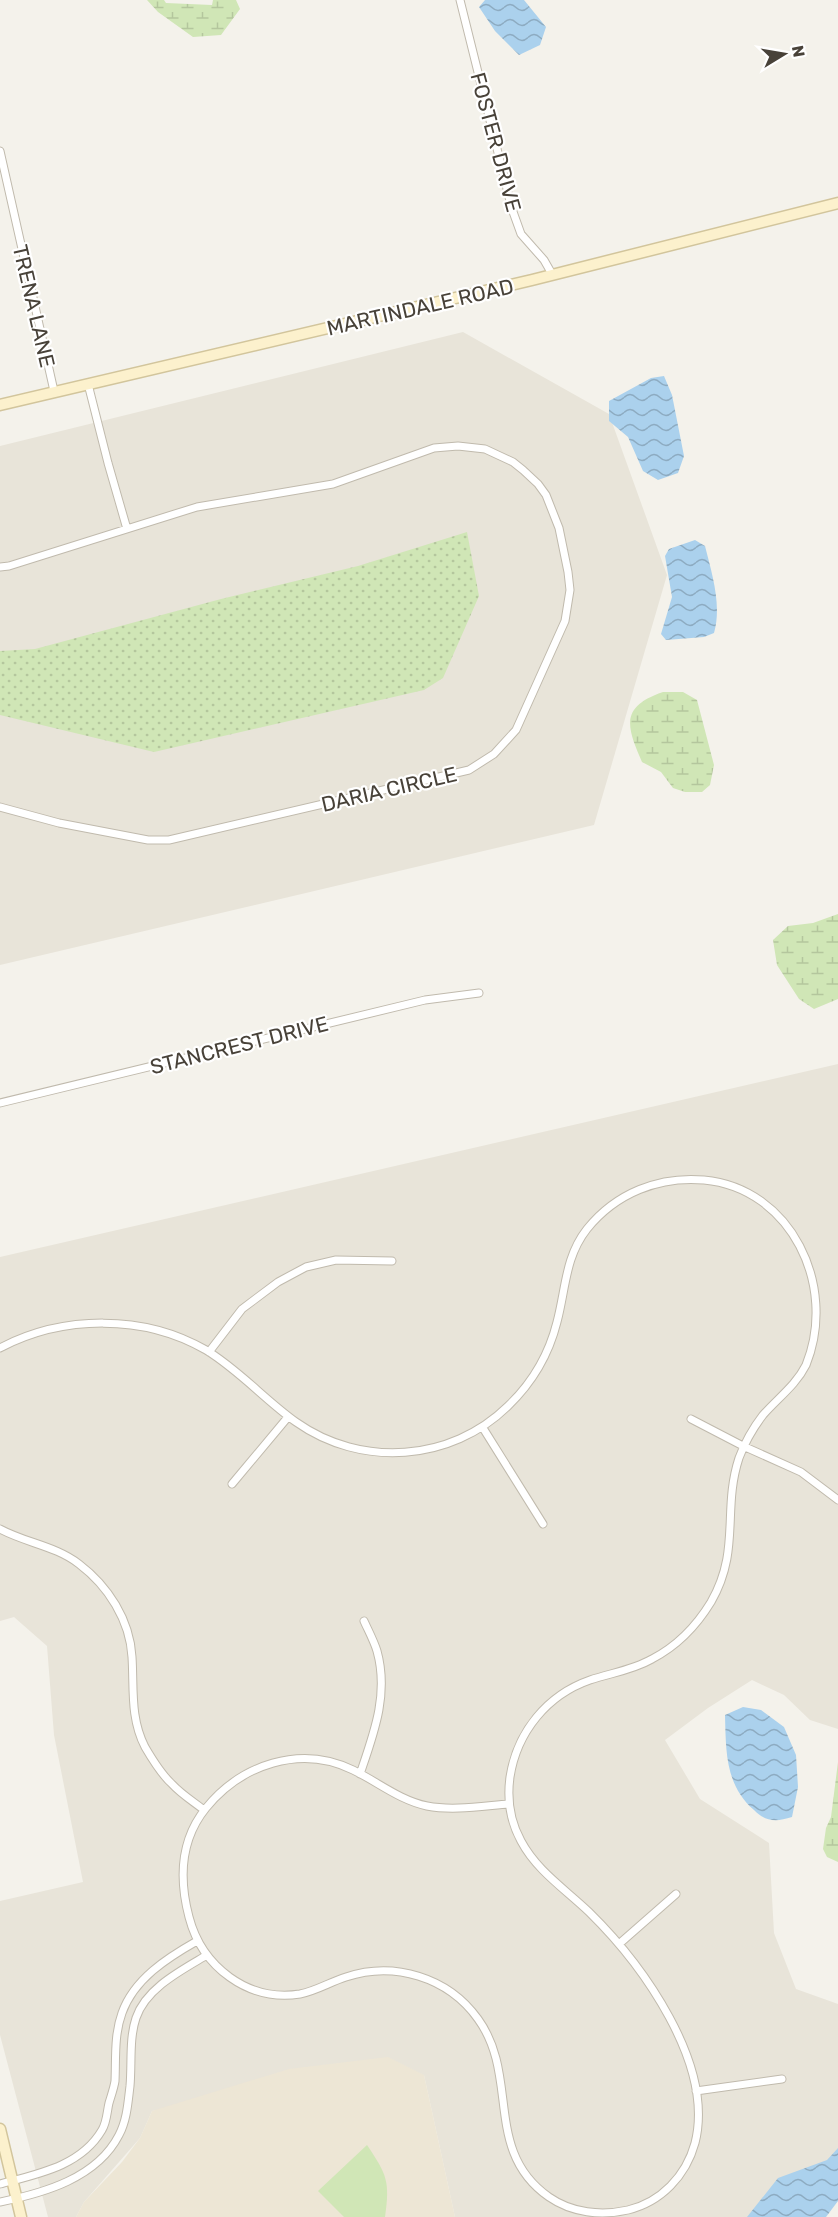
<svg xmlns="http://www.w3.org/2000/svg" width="838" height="2217" viewBox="0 0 838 2217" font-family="Rubik,sans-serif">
	<defs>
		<pattern id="grass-dots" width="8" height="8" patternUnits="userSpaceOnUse" patternTransform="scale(1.5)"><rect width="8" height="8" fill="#d0e6b6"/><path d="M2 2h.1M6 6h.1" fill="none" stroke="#b4c69d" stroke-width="1.8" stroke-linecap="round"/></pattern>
		<pattern id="wetland-marsh" width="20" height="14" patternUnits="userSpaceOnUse" patternTransform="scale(1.5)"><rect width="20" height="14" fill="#d0e6b6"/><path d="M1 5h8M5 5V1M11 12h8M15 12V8" fill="none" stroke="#b4c69d"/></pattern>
		<pattern id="water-waves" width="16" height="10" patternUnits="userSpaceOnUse" patternTransform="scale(1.5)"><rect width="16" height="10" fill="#abd1ed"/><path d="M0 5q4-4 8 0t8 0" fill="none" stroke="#8dabc1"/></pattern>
	</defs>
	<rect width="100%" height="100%" fill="#f4f2eb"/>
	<path fill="#e8e4d9" d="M463 332 609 414 667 575 594 825 0 965V446Z
		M838 1064V1729L810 1720 784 1695 752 1680 708 1708 665 1740 700 1799 769 1843 774 1933 796 1989 838 2004V2166L799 2217H455L424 2075 152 2111 140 2138 84 2202 76 2217H48L0 2035V1901L83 1882 54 1735 47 1646 14 1617 0 1621V1257Z"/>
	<path fill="#ede6d5" d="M388 2057 424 2075 455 2217H76L84 2202 122 2162 140 2138 152 2111 289 2069Z"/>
	<path fill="url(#grass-dots)" d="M467 532 479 596 443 678 424 690 154 752 0 715V651L35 649 221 599 358 566Z"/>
	<path fill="url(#wetland-marsh)" d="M147 0H164L166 3 212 5 213 0H236L240 9 221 35 193 37 158 12Z
		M663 692H683L697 700 714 765 710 785 702 792H685L673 788 661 772 642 762C627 727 619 707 663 692Z
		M838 914V999L814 1009 799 999 777 965 773 940 788 926 813 923Z
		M838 1762V1862L827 1857 823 1849 826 1828 831 1817Z"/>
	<path fill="#d0e6b6" d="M367 2145C387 2175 390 2181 385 2217H344L318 2191Z"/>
	<path fill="url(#water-waves)" d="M485 0H524L546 27 540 45 519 55 495 31 479 7Z
		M664 376 672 395 684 456 678 473 658 480 643 471 628 437 609 421V401L651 378Z
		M695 540 705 546C712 574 722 605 714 633L704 637 666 640 661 634 672 597 665 556 669 549Z
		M743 1707 761 1710 784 1727 796 1755 798 1787 792 1817C776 1822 766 1822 754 1810 725 1785 726 1751 725 1715Z
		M838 2148V2201L826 2217H747L778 2178 827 2160Z"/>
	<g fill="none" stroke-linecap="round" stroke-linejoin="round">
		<defs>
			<path id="street" d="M460 0 512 209 521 234 544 260 552 274
				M0 151 54 391
				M88 384 108 463 127 529
				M0 567 9 566 197 507 333 484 434 448 458 446 485 449 513 462 523 470 538 484 546 495 559 528 568 572 570 590 565 621 516 730 494 754 469 770 169 840H148L59 823 0 807
				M0 1103 425 1000 479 993
				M0 1348C63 1315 144 1314 206 1350 239 1370 265 1400 296 1422 361 1468 451 1462 508 1406 532 1383 549 1354 557 1322 566 1288 565 1257 587 1229 616 1193 659 1176 704 1180 791 1188 838 1286 806 1365 796 1385 778 1398 763 1415 753 1428 745 1442 739 1458 722 1510 741 1550 711 1602 697 1625 677 1646 652 1659 633 1670 611 1673 590 1680 547 1695 517 1732 510 1777 507 1799 510 1821 521 1841 537 1871 565 1889 589 1912 642 1964 715 2064 695 2143 686 2176 661 2202 628 2210 601 2216 572 2213 549 2197 483 2151 520 2077 478 2019 448 1977 394 1961 346 1977 330 1982 316 1991 300 1994 248 2002 202 1967 189 1917 179 1879 180 1840 206 1808 241 1765 300 1744 353 1770 378 1782 399 1800 427 1806 453 1811 483 1806 509 1804
				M209 1352 242 1309 278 1282 306 1267 336 1260 392 1261
				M691 1419 743 1446 801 1472 838 1500
				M483 1428 543 1524
				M232 1484 288 1417
				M0 1529C26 1543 56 1546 79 1564 108 1586 130 1620 132 1657 134 1688 130 1718 145 1747 152 1759 162 1775 172 1784 181 1794 194 1802 204 1810
				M360 1774C374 1733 389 1694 377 1651 374 1641 368 1630 364 1621
				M619 1944 676 1894
				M696 2091 782 2079
				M0 2184C38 2174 81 2166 102 2130 107 2122 107 2111 109 2103 111 2096 114 2088 115 2081 116 2058 114 2035 122 2013 134 1979 167 1958 197 1941
				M0 2202C44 2193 97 2178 119 2135 127 2120 128 2102 130 2086 132 2063 129 2039 136 2018 146 1988 182 1970 207 1955"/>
			<path id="secondary" d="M0 405 532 280 838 203
				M0 2129 21 2217"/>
		</defs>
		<use href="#street" stroke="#c0baad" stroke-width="9"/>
		<use href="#secondary" stroke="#d2c59c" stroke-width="13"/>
		<use href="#street" stroke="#fff" stroke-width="7"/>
		<use href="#secondary" stroke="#fcf1cd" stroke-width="10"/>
	</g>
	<g text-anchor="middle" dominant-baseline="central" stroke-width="4.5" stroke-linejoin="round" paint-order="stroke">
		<g font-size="21" fill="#484239" stroke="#fff">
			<text transform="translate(496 142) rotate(75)">FOSTER DRIVE</text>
			<text transform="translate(34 306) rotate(77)">TRENA LANE</text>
			<text transform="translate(420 307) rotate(-13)">MARTINDALE ROAD</text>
			<text transform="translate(389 789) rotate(-13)">DARIA CIRCLE</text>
			<text transform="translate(239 1045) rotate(-14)">STANCREST DRIVE</text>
		</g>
	</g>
	<g transform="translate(784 54) rotate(79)" stroke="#ffffff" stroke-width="4.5" paint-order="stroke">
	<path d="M0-4.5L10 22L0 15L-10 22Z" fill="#484239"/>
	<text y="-9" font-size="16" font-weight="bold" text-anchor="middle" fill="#484239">N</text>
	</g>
</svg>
